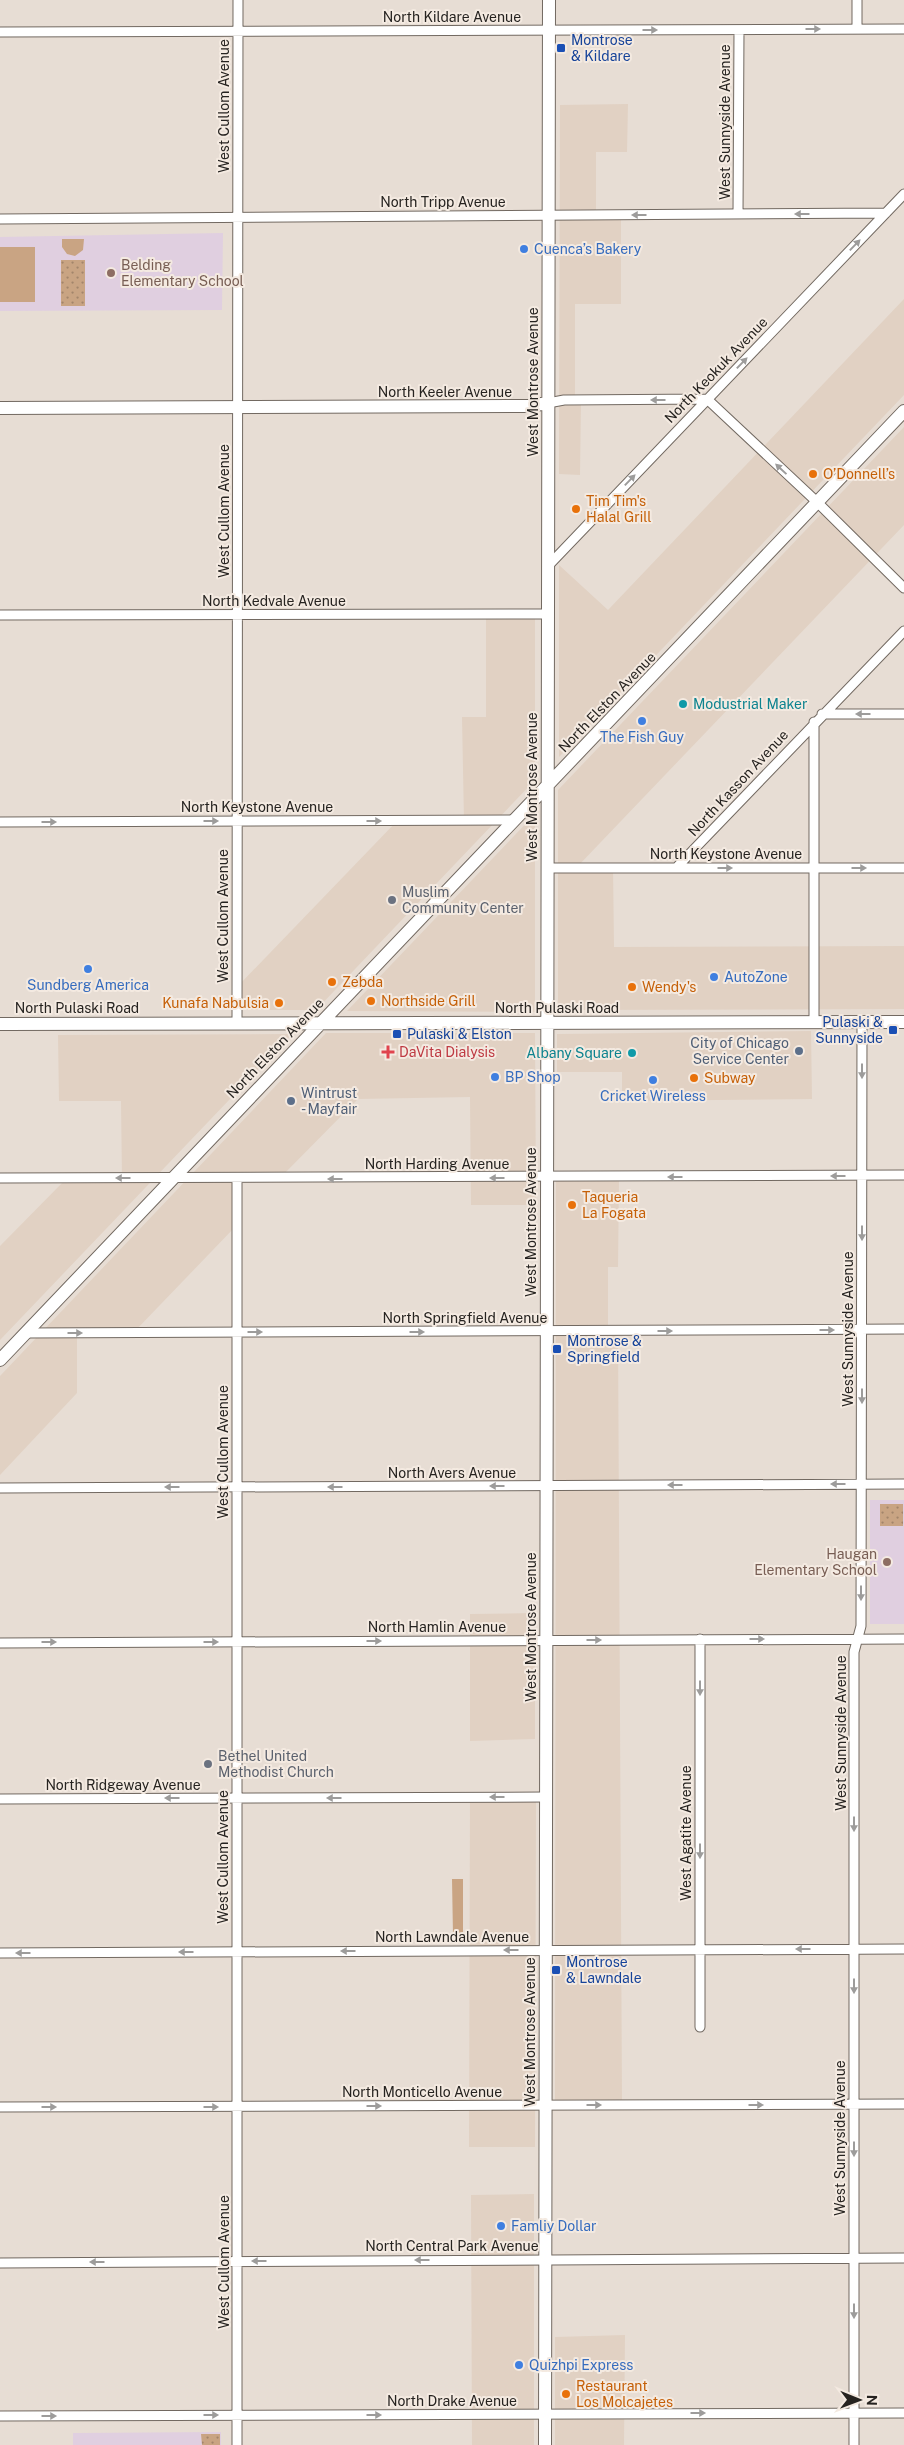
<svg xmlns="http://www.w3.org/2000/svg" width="904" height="2445" viewBox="0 0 904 2445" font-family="'Public Sans',sans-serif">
	<defs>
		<pattern id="park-dots" width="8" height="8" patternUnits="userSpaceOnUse" patternTransform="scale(1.25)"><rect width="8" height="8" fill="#c9a483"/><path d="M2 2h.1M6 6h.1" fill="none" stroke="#a3856b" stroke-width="1.8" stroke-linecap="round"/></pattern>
	</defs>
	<rect width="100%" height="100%" fill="#e7ddd4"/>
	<path fill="#e1d1c3" d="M628 104 627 152H596V215H621V304H575V401H581L580 475 559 474 560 105Z
		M904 299V395L559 757V565L608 610Z
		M904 427V525L578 866H613L614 947 904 946V1009L558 1010V790Z
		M486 612H535V780L316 1010H238V986L397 821H464L462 717H486Z
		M535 814V1012L347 1011Z
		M811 1031 812 1099 622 1101V1072H557V1034Z
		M326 1033H535L536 1205H471L470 1097 358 1099 280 1178 236 1177 235 1227 135 1331 77 1332V1393L0 1475V1376Z
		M292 1034 0 1340V1246L65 1180H122L121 1101H59L58 1035Z
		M556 1179H619L618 1267H608V1332L618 1333 622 2104 555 2103Z
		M535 1613V1739L470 1741V1614Z
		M470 1797H536L535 2147H469Z
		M534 2194V2445H472L471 2195Z
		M625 2335 624 2445H555V2337Z"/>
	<path fill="#e0cfe0" d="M223 233 222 310 0 311V237Z
		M870 1500H904V1624H870Z
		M221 2432V2445H73V2433Z"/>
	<path fill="#c9a483" d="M62 239H84L83 250 75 256 67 254 62 247Z
		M0 247H35V302H0Z
		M452 1879H463V1935H453Z"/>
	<path fill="url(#park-dots)" d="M61 260H85V306H61Z
		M880 1504H903V1526H880Z
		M201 2434H220V2445H202Z"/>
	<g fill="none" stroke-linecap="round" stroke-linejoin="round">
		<defs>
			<path id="street" d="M857 0V29
				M0 32 904 29
				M738 214 739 30
				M0 219 886 213
				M548 403 564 400 707 399 817 502 904 588
				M548 566 904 194
				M0 615 548 614
				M822 714H904
				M0 822 515 820
				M547 868H904
				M676 868 904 631
				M237 1022 238 0
				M814 1022V722
				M0 1178 904 1175
				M237 1179V2445
				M26 1333 904 1329
				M0 1488 904 1484
				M700 1639V2027
				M0 1643 904 1639
				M0 1799 545 1797
				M0 1953 904 1949
				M0 2107 904 2104
				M0 2263 904 2258
				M0 2416 904 2413
				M854 2445V1652L861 1626 862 1022"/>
			<path id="secondary" d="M0 408 529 406 548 403
				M0 1024 904 1022
				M0 1360 904 411
				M545 2445 549 0"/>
		</defs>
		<use href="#street" stroke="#726961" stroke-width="11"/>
		<use href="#secondary" stroke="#726961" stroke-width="14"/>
		<use href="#street" stroke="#fff" stroke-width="9"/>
		<use href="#secondary" stroke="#fff" stroke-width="12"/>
	</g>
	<defs><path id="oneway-solid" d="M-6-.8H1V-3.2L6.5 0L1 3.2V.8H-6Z" transform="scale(1.25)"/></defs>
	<g fill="#9d9c9b">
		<use href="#oneway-solid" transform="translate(813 29)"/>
		<use href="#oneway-solid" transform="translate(650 30)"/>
		<use href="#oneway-solid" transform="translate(802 214) rotate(180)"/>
		<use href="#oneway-solid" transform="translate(639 215) rotate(180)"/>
		<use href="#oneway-solid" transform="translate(855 245) rotate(-46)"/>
		<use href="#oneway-solid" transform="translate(742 363) rotate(-46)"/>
		<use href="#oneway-solid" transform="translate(658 400) rotate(180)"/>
		<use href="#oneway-solid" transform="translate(781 469) rotate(-137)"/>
		<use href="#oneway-solid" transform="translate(630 480) rotate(-46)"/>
		<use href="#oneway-solid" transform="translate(863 714) rotate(180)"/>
		<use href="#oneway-solid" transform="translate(211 821)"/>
		<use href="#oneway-solid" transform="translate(374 821)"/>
		<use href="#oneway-solid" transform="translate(49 822)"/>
		<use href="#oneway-solid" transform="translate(725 868)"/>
		<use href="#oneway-solid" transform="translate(859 868)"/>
		<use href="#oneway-solid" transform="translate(862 1071) rotate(90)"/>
		<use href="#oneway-solid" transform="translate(838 1176) rotate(180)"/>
		<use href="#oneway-solid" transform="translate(675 1177) rotate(180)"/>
		<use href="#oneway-solid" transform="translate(123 1178) rotate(-180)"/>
		<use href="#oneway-solid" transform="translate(497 1178) rotate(180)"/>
		<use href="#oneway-solid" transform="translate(335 1179) rotate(180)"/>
		<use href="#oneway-solid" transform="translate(862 1233) rotate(90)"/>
		<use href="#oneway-solid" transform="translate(827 1330)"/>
		<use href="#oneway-solid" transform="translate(665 1331)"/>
		<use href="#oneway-solid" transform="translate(255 1332)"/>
		<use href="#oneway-solid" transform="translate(417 1332)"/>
		<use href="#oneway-solid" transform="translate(75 1333)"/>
		<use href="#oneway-solid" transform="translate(862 1396) rotate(90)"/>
		<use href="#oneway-solid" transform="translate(838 1484) rotate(180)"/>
		<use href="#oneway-solid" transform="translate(675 1485) rotate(180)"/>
		<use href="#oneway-solid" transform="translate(497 1486) rotate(180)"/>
		<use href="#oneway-solid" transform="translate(172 1487) rotate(180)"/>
		<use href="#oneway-solid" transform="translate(335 1487) rotate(180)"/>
		<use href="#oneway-solid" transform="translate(861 1593) rotate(90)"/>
		<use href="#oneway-solid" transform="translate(757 1639)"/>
		<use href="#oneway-solid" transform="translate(594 1640)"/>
		<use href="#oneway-solid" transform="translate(374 1641)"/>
		<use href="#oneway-solid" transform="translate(49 1642)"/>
		<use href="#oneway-solid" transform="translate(211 1642)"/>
		<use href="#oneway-solid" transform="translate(700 1688) rotate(90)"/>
		<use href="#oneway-solid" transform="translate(497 1797) rotate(180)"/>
		<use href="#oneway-solid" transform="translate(172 1798) rotate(180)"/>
		<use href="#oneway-solid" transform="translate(334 1798) rotate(180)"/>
		<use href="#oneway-solid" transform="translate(854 1824) rotate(90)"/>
		<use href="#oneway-solid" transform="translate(700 1851) rotate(90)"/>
		<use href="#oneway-solid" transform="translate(803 1949) rotate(180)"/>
		<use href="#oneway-solid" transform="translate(511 1950) rotate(180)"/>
		<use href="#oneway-solid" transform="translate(348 1951) rotate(180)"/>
		<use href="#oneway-solid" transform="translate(186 1952) rotate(180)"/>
		<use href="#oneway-solid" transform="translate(23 1953) rotate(180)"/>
		<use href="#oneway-solid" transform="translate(854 1986) rotate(90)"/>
		<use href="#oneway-solid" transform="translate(594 2105)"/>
		<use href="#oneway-solid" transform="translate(756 2105)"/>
		<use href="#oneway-solid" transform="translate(374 2106)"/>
		<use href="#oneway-solid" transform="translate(49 2107)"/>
		<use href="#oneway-solid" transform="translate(211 2107)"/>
		<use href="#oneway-solid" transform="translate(854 2149) rotate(90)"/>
		<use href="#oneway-solid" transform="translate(422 2260) rotate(180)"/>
		<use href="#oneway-solid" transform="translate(259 2261) rotate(180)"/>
		<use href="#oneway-solid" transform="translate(97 2262) rotate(180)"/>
		<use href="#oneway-solid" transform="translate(854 2311) rotate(90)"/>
		<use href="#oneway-solid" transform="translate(698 2413)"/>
		<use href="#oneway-solid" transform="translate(211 2415)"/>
		<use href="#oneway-solid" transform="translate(374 2415)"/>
		<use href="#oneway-solid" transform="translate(49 2416)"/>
	</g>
	<g fill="#1a4fb4" stroke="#f4eae1" stroke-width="2">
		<rect x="556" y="43" width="10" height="10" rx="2.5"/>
		<rect x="888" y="1025" width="10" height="10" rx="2.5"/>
		<rect x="392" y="1029" width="10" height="10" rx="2.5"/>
		<rect x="552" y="1344" width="10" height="10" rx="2.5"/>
		<rect x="551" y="1965" width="10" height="10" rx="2.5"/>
	</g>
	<g fill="#3f7fe0" stroke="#f4eae1" stroke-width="2">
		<circle cx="524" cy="249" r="5"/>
		<circle cx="642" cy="721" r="5"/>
		<circle cx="88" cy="969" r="5"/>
		<circle cx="714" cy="977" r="5"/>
		<circle cx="495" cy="1077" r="5"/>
		<circle cx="653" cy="1080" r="5"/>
		<circle cx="501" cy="2226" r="5"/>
		<circle cx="519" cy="2365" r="5"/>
	</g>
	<g fill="#8d6e63" stroke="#f4eae1" stroke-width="2">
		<circle cx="111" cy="273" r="5"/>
		<circle cx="887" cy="1562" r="5"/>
	</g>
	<g fill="#e8710a" stroke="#f4eae1" stroke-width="2">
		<circle cx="813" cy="474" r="5"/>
		<circle cx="576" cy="509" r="5"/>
		<circle cx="332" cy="982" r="5"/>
		<circle cx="632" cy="987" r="5"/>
		<circle cx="371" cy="1001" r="5"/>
		<circle cx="279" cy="1003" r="5"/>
		<circle cx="694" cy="1078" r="5"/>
		<circle cx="572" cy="1205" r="5"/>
		<circle cx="566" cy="2394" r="5"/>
	</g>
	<g fill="#0f9aa8" stroke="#f4eae1" stroke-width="2">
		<circle cx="683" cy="704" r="5"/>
		<circle cx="632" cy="1053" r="5"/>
	</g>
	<g fill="#6b7280" stroke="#f4eae1" stroke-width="2">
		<circle cx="392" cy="900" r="5"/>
		<circle cx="208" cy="1764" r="5"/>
	</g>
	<g fill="#5c6f8a" stroke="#f4eae1" stroke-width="2">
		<circle cx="799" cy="1051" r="5"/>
		<circle cx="291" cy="1101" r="5"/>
	</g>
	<path fill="#e0444e" stroke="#f4eae1" stroke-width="2" d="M385.5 1044.5h5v5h5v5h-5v5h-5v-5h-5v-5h5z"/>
	<g text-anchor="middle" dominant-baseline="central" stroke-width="4" stroke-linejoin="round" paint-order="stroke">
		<g font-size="14" fill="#262320" stroke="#f4eae1">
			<text x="452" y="17">North Kildare Avenue</text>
			<text transform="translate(224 106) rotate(-90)">West Cullom Avenue</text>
			<text transform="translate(725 122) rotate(-90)">West Sunnyside Avenue</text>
			<text x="443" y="202">North Tripp Avenue</text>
			<text transform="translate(716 370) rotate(-46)">North Keokuk Avenue</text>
			<text transform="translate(533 382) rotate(-90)">West Montrose Avenue</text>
			<text x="445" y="392">North Keeler Avenue</text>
			<text transform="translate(224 511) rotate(-90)">West Cullom Avenue</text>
			<text x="274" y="601">North Kedvale Avenue</text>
			<text transform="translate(607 702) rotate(-46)">North Elston Avenue</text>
			<text transform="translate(738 783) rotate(-47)">North Kasson Avenue</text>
			<text transform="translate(532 787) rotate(-90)">West Montrose Avenue</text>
			<text x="257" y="807">North Keystone Avenue</text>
			<text x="726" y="854">North Keystone Avenue</text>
			<text transform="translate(223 916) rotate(-90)">West Cullom Avenue</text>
			<text x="77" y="1008">North Pulaski Road</text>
			<text x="557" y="1008">North Pulaski Road</text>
			<text transform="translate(275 1048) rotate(-46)">North Elston Avenue</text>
			<text x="437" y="1164">North Harding Avenue</text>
			<text transform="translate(531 1222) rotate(-90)">West Montrose Avenue</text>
			<text x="465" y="1318">North Springfield Avenue</text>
			<text transform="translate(848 1329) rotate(-90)">West Sunnyside Avenue</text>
			<text transform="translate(223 1452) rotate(-90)">West Cullom Avenue</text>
			<text x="452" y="1473">North Avers Avenue</text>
			<text x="437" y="1627">North Hamlin Avenue</text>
			<text transform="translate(531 1627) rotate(-90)">West Montrose Avenue</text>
			<text transform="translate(841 1733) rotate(-90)">West Sunnyside Avenue</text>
			<text x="123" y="1785">North Ridgeway Avenue</text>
			<text transform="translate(686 1833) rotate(-90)">West Agatite Avenue</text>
			<text transform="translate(223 1857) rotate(-90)">West Cullom Avenue</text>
			<text x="452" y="1937">North Lawndale Avenue</text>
			<text transform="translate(530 2032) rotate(-90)">West Montrose Avenue</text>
			<text x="422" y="2092">North Monticello Avenue</text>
			<text transform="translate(840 2138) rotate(-90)">West Sunnyside Avenue</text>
			<text x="452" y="2246">North Central Park Avenue</text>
			<text transform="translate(224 2262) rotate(-90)">West Cullom Avenue</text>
			<text x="452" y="2401">North Drake Avenue</text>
		</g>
		<g font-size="14" fill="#164399" stroke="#f4eae1" text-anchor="start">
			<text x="571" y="40">Montrose<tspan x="571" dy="16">&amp; Kildare</tspan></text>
			<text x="883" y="1022" text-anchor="end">Pulaski &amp;<tspan x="883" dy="16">Sunnyside</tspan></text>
			<text x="407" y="1034">Pulaski &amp; Elston</text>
			<text x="567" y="1341">Montrose &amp;<tspan x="567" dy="16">Springfield</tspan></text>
			<text x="566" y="1962">Montrose<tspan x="566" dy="16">&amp; Lawndale</tspan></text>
		</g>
		<g font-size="14" fill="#366cbe" stroke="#f4eae1" text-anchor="start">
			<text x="534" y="249">Cuenca’s Bakery</text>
			<text x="642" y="737" text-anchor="middle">The Fish Guy</text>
			<text x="724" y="977">AutoZone</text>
			<text x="88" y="985" text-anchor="middle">Sundberg America</text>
			<text x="505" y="1077">BP Shop</text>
			<text x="653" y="1096" text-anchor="middle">Cricket Wireless</text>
			<text x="511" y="2226">Famliy Dollar</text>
			<text x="529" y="2365">Quizhpi Express</text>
		</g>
		<g font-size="14" fill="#785e54" stroke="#f4eae1" text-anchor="start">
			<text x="121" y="265">Belding<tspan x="121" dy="16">Elementary School</tspan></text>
			<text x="877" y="1554" text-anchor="end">Haugan<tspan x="877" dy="16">Elementary School</tspan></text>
		</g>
		<g font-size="14" fill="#c56008" stroke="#f4eae1" text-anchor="start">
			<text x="823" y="474">O’Donnell’s</text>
			<text x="586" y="501">Tim Tim's<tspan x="586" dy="16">Halal Grill</tspan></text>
			<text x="342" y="982">Zebda</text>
			<text x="642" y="987">Wendy's</text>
			<text x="381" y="1001">Northside Grill</text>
			<text x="269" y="1003" text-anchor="end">Kunafa Nabulsia</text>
			<text x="704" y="1078">Subway</text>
			<text x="582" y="1197">Taqueria<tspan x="582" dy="16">La Fogata</tspan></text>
			<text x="576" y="2386">Restaurant<tspan x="576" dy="16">Los Molcajetes</tspan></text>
		</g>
		<g font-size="14" fill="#0d838f" stroke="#f4eae1" text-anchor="start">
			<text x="693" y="704">Modustrial Maker</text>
			<text x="622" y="1053" text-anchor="end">Albany Square</text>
		</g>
		<g font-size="14" fill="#5b616d" stroke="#f4eae1" text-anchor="start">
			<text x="402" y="892">Muslim<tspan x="402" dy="16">Community Center</tspan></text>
			<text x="218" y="1756">Bethel United<tspan x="218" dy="16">Methodist Church</tspan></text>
		</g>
		<g font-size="14" fill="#4e5e75" stroke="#f4eae1" text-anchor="end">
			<text x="789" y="1043">City of Chicago<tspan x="789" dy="16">Service Center</tspan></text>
			<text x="301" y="1093" text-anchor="start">Wintrust<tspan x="301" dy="16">- Mayfair</tspan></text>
		</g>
		<g font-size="14" fill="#be3a42" stroke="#f4eae1" text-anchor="start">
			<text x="399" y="1052">DaVita Dialysis</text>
		</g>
	</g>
	<g transform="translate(859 2400) rotate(91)" stroke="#f4eae1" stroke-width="4" paint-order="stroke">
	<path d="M0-4L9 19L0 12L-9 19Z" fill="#262320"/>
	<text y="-8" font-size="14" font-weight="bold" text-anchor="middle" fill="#262320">N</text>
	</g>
</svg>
